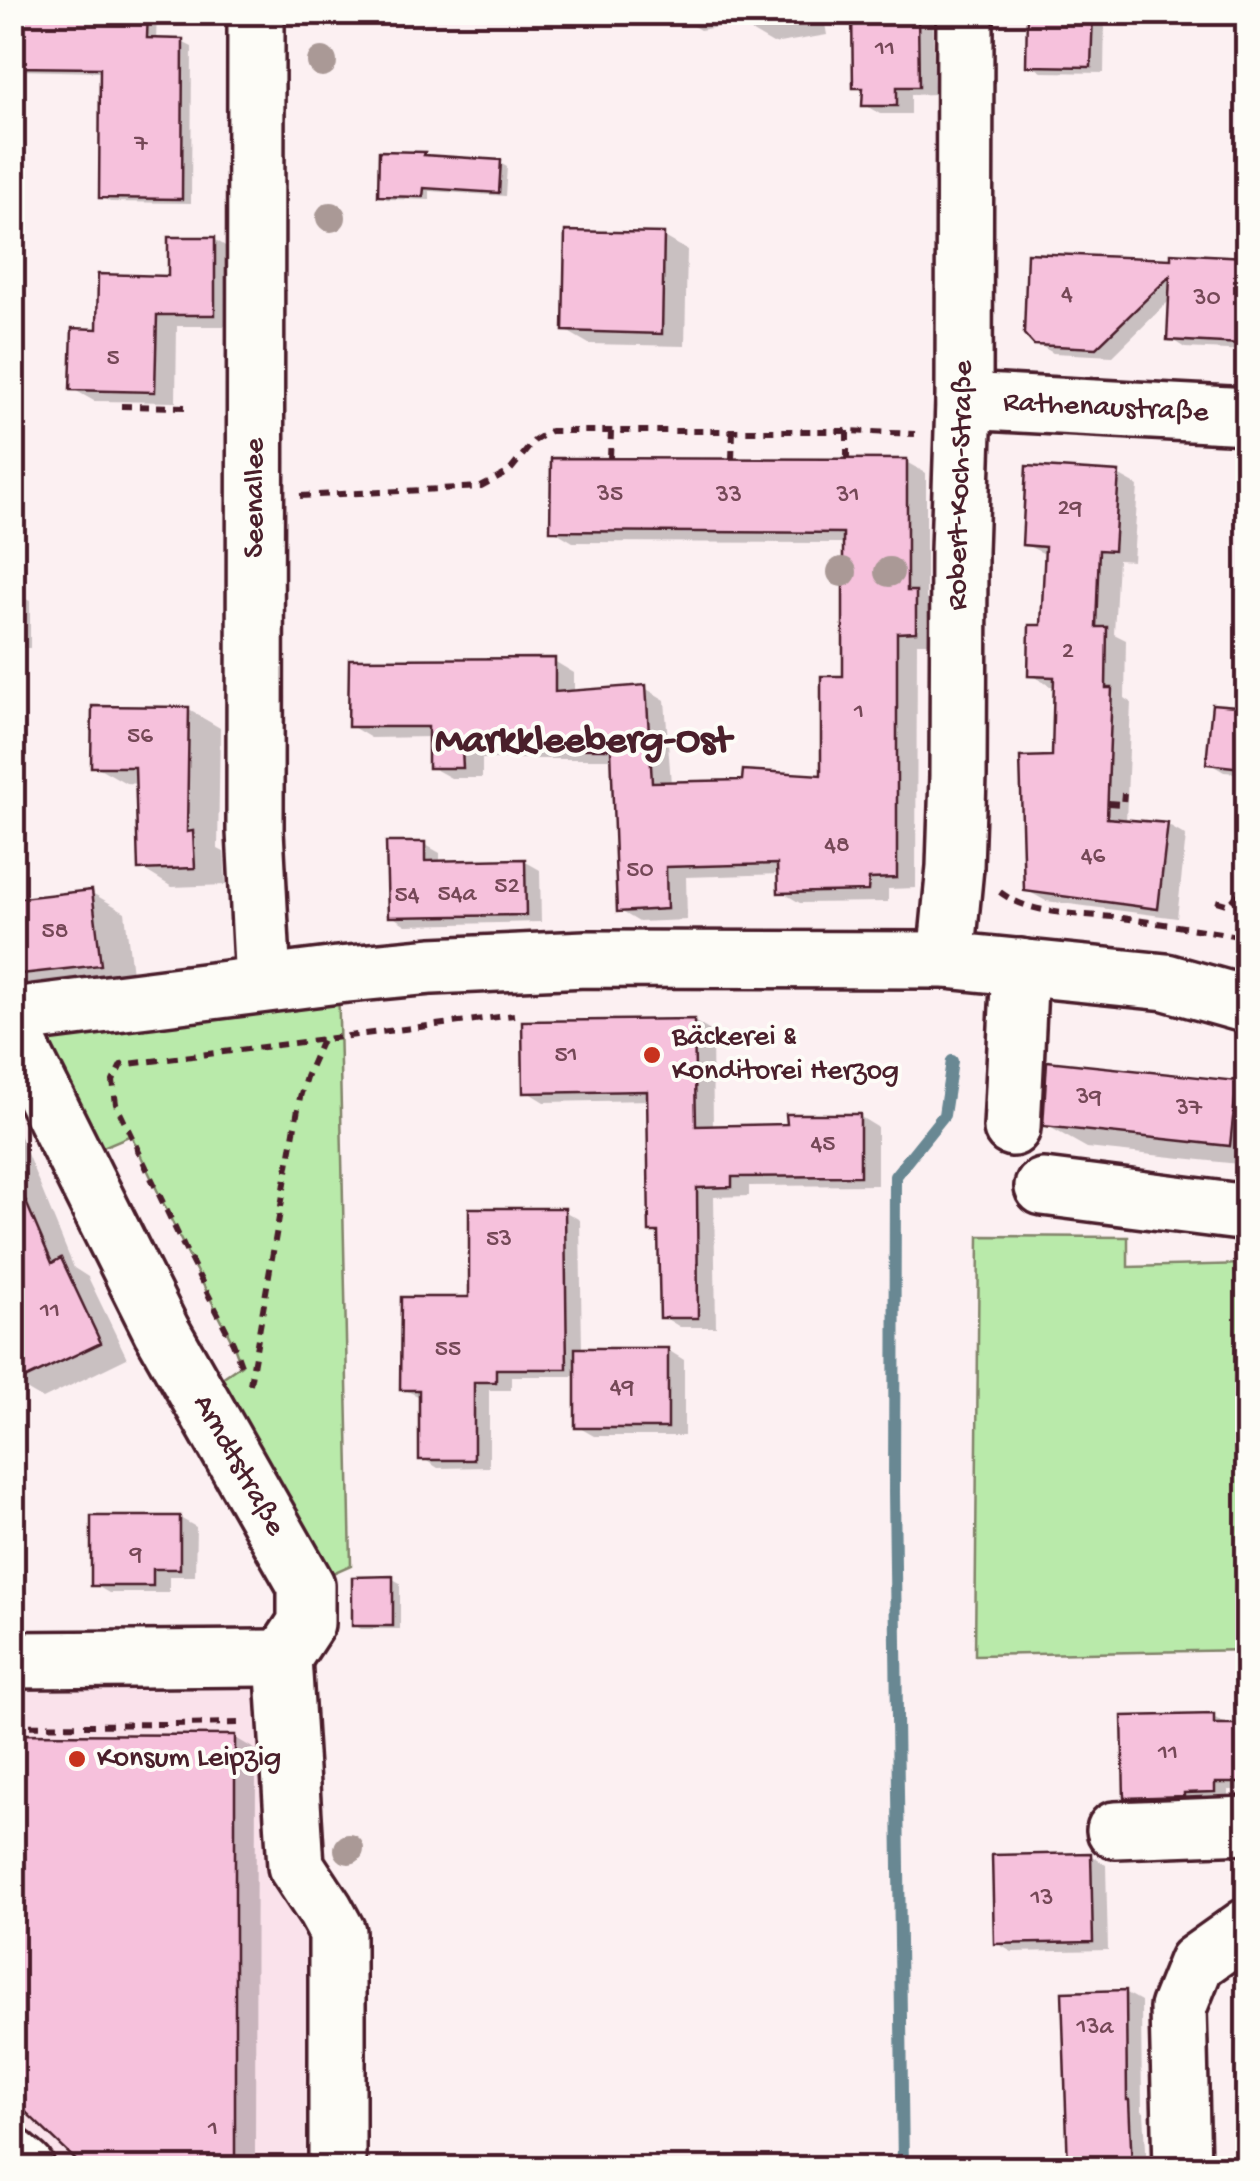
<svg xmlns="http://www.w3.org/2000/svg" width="1260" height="2181" viewBox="0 0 1260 2181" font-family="'Gochi Hand',sans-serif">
	<rect width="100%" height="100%" fill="#fcf0f2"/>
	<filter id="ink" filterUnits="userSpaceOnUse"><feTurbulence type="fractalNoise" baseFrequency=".01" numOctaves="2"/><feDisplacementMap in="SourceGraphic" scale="20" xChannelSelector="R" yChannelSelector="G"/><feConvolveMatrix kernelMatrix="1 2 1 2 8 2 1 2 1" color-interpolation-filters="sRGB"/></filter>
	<g filter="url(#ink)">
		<path fill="#fae2eb" d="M283 1658 325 1910 337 2168H26L13 2156 12 1660Z"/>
		<path fill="#b9eaaa" stroke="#82846a" stroke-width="2.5" d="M338 975 351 1565 306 1585 197 1395 241 1365 233 1343 185 1249 131 1135 77 1158 13 1016Z
			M979 1236 1128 1237V1267L1247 1264V1650L975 1655Z"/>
		<path fill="#0003" d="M12 12H157L156 41 182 42 192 47 191 203 110 202 101 197 102 72 12 70Z
			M675 12H823L827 35 773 44 749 30 748 22 700 30 676 16Z
			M854 12 933 14 934 94 911 95V114H880L865 105V92L855 86Z
			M1030 12H1105L1104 73 1042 72 1029 64Z
			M424 154 430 158 500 163 507 167 505 196 430 191V200L387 199 380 195Z
			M1237 184 1248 185V230L1235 223Z
			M663 236 687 250 685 346 589 344 565 330Z
			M214 239 235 252 236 326H177L176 402 94 401 73 389 170 278Z
			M1246 260 1248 351 1185 348 1169 338 1171 299 1113 356 1053 353 1036 343 1173 262Z
			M906 462 926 473V599L936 605V643H917L916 888 888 889V902L800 903 780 891V874L686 877 687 920 639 922 619 910 614 759H482V778H451L431 767V737L371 738 351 726 554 661 574 673V693L645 688 665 700 671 784 824 777 845 678 846 543 573 542 553 530Z
			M1118 475 1138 486 1133 561 1118 560 1114 634 1126 640 1125 698 1131 702 1126 822 1167 825 1186 836 1177 918 1046 901 1026 890 1054 759 1056 686H1050L1031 675 1044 627 1047 555 1024 544Z
			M12 593 30 601V648H12Z
			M189 710 220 728 218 849 224 852 226 885 172 887 141 868 138 784 126 783 94 765Z
			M1248 710V774L1224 772 1209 763Z
			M424 844 440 853V863L524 861 540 870 541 922 406 925 390 915Z
			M92 893 125 912 133 983 12 997V902Z
			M694 1021 712 1032 713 1128 789 1126 859 1116 877 1127V1185L749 1186V1196L714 1197 716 1327H680L662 1316 661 1236 652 1231 650 1100 544 1102 526 1091Z
			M1236 1083 1248 1090V1165L1087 1148 1046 1125Z
			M12 1117 74 1268 88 1277 127 1358 43 1399 16 1383 12 1377Z
			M564 1211 580 1220 582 1351 668 1350 684 1360V1436H594L578 1427V1376H511V1390H489V1467L438 1468 422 1458V1398L403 1389 471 1300Z
			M12 1504 26 1512 27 1580H12Z
			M180 1518 196 1527 195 1576H169V1593H109L93 1584Z
			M393 1579 400 1583V1629H361L354 1625Z
			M1213 1717 1228 1725 1240 1727 1248 1731V1790H1229V1799L1141 1805 1126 1797Z
			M234 1737 256 1750 255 2155 271 2164V2168H88L12 2093Z
			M1090 1855 1106 1865 1108 1950 1012 1952 996 1943Z
			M1125 1992 1141 2001 1142 2111 1144 2112 1147 2168H1071L1065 1994Z"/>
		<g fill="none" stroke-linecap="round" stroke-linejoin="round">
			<path stroke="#698893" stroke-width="12" d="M903 2168 894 1492 895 1176 944 1115 952 1061"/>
		</g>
		<path fill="#f6c1dc" stroke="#4a1f2b" stroke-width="2.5" d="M12 12H148L147 38 183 39 182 199 99 198 100 68 12 67Z
			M852 12H918L919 87H897V106H862L863 88H853Z
			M1027 12H1093L1091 67 1026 66Z
			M379 151 425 152 424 155 501 160 499 193 424 188 423 197 378 196Z
			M565 231 664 233 662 334 563 331Z
			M168 237H215V315H157L155 392 70 390 72 328 97 329 98 274 168 276Z
			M1027 253 1171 259V253L1246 257 1242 344 1167 340 1170 276 1096 348 1034 345 1024 334Z
			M551 458 907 459V591H916V632L897 633V878L869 879 868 891 778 893 777 864 666 867 667 909 617 912 611 749 462 748 463 768H428V727H348L349 659 555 658V692L646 685 652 782 742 780 743 770 821 775V676H843V533L550 531Z
			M1026 466 1119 472 1114 551 1099 550 1096 627H1107L1106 688H1112L1107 818 1168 823 1158 909 1024 891 1020 757 1052 756 1054 677 1028 676 1029 625H1041L1045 547 1022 545Z
			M1212 704 1248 707 1243 768 1206 764Z
			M92 706 189 707 187 832 193 831 195 868 138 870 135 767H91Z
			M386 842H425V861L525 859 526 915 388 917Z
			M92 890 101 965 12 975V899Z
			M694 1019 696 1126 787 1124 786 1114H860V1176L732 1177V1187L697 1188 698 1318H660L658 1232H649L647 1091 523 1093 522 1021Z
			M1047 1061 1237 1081 1230 1146 1043 1126Z
			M12 1169 52 1263 61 1258 101 1343 12 1385Z
			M469 1208H565L567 1369H496V1382H474V1460H419V1390H400L401 1297H469Z
			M575 1348H668V1428H575Z
			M91 1516H180V1569H153V1586H91Z
			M393 1576V1626H352V1577Z
			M1214 1714V1724H1240L1242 1783H1215V1792L1184 1793V1796L1124 1798 1122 1716Z
			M12 1734 235 1735V2168H84L12 2099Z
			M1091 1853 1093 1942 994 1944 992 1855Z
			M1126 1990 1127 2100H1129L1132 2168H1068L1062 1992Z"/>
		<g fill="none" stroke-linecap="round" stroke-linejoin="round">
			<defs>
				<g id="minor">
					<path id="s1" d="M964 401 1248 416"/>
					<path id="s2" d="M946 960 955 867 958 776 959 551 964 401 965 12"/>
					<path id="s3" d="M12 1031 161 1330 306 1585V1623L283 1658"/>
					<path d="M1012 1128 1020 967"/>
					<path d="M1043 1187 1248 1213"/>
					<path d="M283 1658 296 1866 325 1910 337 1932V2168"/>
					<path d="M12 1660 283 1658"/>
					<path d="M1115 1830 1248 1825"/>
					<path d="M12 2156 26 2168"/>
					<path d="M1182 2168 1178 2008 1196 1963 1248 1926"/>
				</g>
				<path id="major" d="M256 12 255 831 263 984
					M12 1016 338 975 432 966 586 959 946 960 1166 982 1248 1005"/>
			</defs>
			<use href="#minor" stroke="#4a1f2b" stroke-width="62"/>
			<use href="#major" stroke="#4a1f2b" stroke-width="62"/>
			<path stroke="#4a1f2b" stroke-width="6" stroke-dasharray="10 8" stroke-linecap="butt" d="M121 406 190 407
				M847 431V459
				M610 458 611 432
				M732 459 733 431
				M300 496 481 487 509 472 534 441 550 431H847L915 434
				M1108 803 1123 804 1124 793
				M1000 892C1033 917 1083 913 1122 918 1164 924 1206 930 1248 938
				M1216 901 1229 905 1248 882
				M241 1365 233 1343 185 1249 116 1104 113 1081 121 1065 514 1015
				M250 1384 300 1097 306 1077 322 1040
				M12 1726 241 1723"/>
			<use href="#minor" stroke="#fdfcf7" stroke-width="55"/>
			<use href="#major" stroke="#fdfcf7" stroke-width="55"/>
		</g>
		<g fill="#aa9996">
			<circle cx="322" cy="62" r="15"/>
			<circle cx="331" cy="217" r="15"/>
			<circle cx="842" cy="572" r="15"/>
			<circle cx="889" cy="572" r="15"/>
			<circle cx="349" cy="1849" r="15"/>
		</g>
	</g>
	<g fill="#c8321e" stroke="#fdfcf7" stroke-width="4">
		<circle cx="652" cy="1055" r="10"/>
		<circle cx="77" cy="1759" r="10"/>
	</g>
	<g text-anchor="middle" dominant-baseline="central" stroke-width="8" stroke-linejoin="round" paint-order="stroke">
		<g font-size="25" fill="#754857">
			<text x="885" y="50">11</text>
			<text x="141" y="145">7</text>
			<text x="1067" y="295">4</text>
			<text x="1207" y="299">30</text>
			<text x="113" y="359">5</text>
			<text x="610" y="495">35</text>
			<text x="729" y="496">33</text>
			<text x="848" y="496">31</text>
			<text x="1070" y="509">29</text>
			<text x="1068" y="652">2</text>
			<text x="859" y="713">1</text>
			<text x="140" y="737">56</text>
			<text x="837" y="846">48</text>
			<text x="1093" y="857">46</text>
			<text x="640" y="871">50</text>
			<text x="507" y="887">52</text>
			<text x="457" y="895">54a</text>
			<text x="407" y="896">54</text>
			<text x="55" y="932">58</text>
			<text x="566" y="1056">51</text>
			<text x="1089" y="1098">39</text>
			<text x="1189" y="1109">37</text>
			<text x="823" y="1145">45</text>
			<text x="499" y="1240">53</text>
			<text x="50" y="1312">11</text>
			<text x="448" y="1350">55</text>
			<text x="622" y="1388">49</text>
			<text x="136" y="1555">9</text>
			<text x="1168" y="1754">11</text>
			<text x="1042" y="1899">13</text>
			<text x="1095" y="2028">13a</text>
			<text x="213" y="2130">1</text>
		</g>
		<g font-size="30" fill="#4a1f2b" stroke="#fdfcf7">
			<text stroke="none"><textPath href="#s1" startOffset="142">Rathenaustraße</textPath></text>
			<text stroke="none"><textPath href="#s2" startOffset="475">Robert-Koch-Straße</textPath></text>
			<text transform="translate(256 498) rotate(-90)">Seenallee</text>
			<text stroke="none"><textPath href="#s3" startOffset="490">Arndtstraße</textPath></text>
		</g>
		<g font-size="30" fill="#4a1f2b" stroke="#fdfcf7" text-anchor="start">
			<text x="672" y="1038">Bäckerei &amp;<tspan x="672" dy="34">Konditorei Herzog</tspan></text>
			<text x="97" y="1759">Konsum Leipzig</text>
		</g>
		<g font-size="40" font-weight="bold" fill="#4a1f2b" stroke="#fdfcf7">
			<text x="583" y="742">Markkleeberg-Ost</text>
		</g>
	</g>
	<rect width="1260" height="2181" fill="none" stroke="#fdfcf7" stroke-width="50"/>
	<rect x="25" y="25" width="1210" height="2131" fill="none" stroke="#4a1f2b" stroke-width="4" filter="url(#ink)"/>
</svg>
